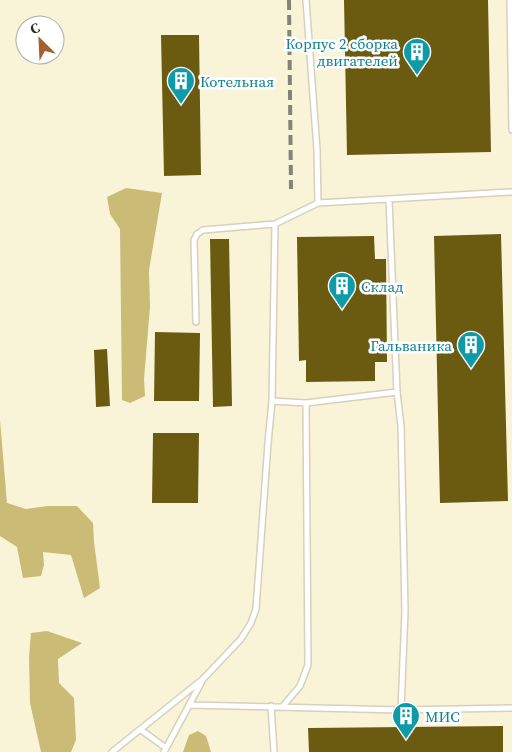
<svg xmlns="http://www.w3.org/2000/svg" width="512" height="752" viewBox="0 0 512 752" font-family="'Source Serif 4',serif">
	<rect width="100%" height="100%" fill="#fffbeb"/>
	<path fill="#f9f4d8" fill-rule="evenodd" d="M0 0H512V752H0ZM25 25H55V55H25Z"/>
	<path fill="#cabb76" d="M126 188 162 193 149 270 150 307 144 379 145 396 130 403 122 400 120 229 110 214 107 197Z
		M0 420 7 503 26 509 48 506H77L93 523 94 542 100 588 84 598 71 555 43 552 44 565 41 576 23 578 17 547 0 536Z
		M47 631 82 643 58 659 59 683 74 698 76 740 71 752H41L30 703 29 657 31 633Z
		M198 731 206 736 211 752H183L189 735Z"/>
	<path fill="#6a5b11" d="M344 0H488L491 152 347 155Z
		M161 35H199L201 175 164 176Z
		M501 234 508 501 440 503 434 236Z
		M374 236 375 259H386L387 362H375V381L306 382V360L299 361 297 237Z
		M210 239H229L232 406 213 407Z
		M155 332 200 333 199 401H154Z
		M107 349 110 406 96 407 94 350Z
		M153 433H199L198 503H152Z
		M503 726V752H309L308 728Z"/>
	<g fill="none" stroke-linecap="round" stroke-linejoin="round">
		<defs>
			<path id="lane" d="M306 0 317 150 318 203
				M510 0 512 130
				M389 200 397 392 401 426 405 611 401 710
				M196 322 194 240 197 234 203 230 275 224
				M272 401 306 403 397 392
				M190 705 401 710 512 708
				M271 706 274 752
				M283 706 300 686 308 665 306 403
				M141 730 166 748
				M112 752 203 679 241 639 251 623 256 609 268 443 272 401 275 224 318 203 512 192
				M164 752 202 681"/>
		</defs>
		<use href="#lane" stroke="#d5d1bd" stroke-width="8"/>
		<use href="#lane" stroke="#fff" stroke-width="5"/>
		<path stroke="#858378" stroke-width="4" stroke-dasharray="10 5" stroke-linecap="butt" d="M289 0 291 189"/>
	</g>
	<defs>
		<symbol id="building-pin" viewBox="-11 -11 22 30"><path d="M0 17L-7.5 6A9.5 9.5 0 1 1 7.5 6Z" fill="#0f9aa8" stroke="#fff"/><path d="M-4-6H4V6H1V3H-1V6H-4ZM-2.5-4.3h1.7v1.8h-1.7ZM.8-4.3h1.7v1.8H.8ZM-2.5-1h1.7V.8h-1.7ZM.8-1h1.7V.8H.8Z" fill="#fff"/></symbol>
	</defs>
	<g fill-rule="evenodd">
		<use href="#building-pin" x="401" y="36" width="32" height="43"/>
		<use href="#building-pin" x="165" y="65" width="32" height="43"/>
		<use href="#building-pin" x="326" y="270" width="32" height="43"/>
		<use href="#building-pin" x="455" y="329" width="32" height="43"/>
		<use href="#building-pin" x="390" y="700" width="32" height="43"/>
	</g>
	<g text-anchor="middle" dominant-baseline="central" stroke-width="5" stroke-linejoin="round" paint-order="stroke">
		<g font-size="15" fill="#0d838f" stroke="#fff" text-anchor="start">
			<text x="398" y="43" text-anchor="end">Корпус 2 сборка<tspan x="398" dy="17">двигателей</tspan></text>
			<text x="200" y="81">Котельная</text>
			<text x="361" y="286">Склад</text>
			<text x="452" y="345" text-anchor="end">Гальваника</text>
			<text x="425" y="716">МИС</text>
		</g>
	</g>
	<g transform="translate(40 40) rotate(336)"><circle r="24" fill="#ffffff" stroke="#ababa8"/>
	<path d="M0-4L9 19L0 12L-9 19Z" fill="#a4612f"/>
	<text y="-8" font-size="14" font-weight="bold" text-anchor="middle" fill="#2e2d25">С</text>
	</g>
</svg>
